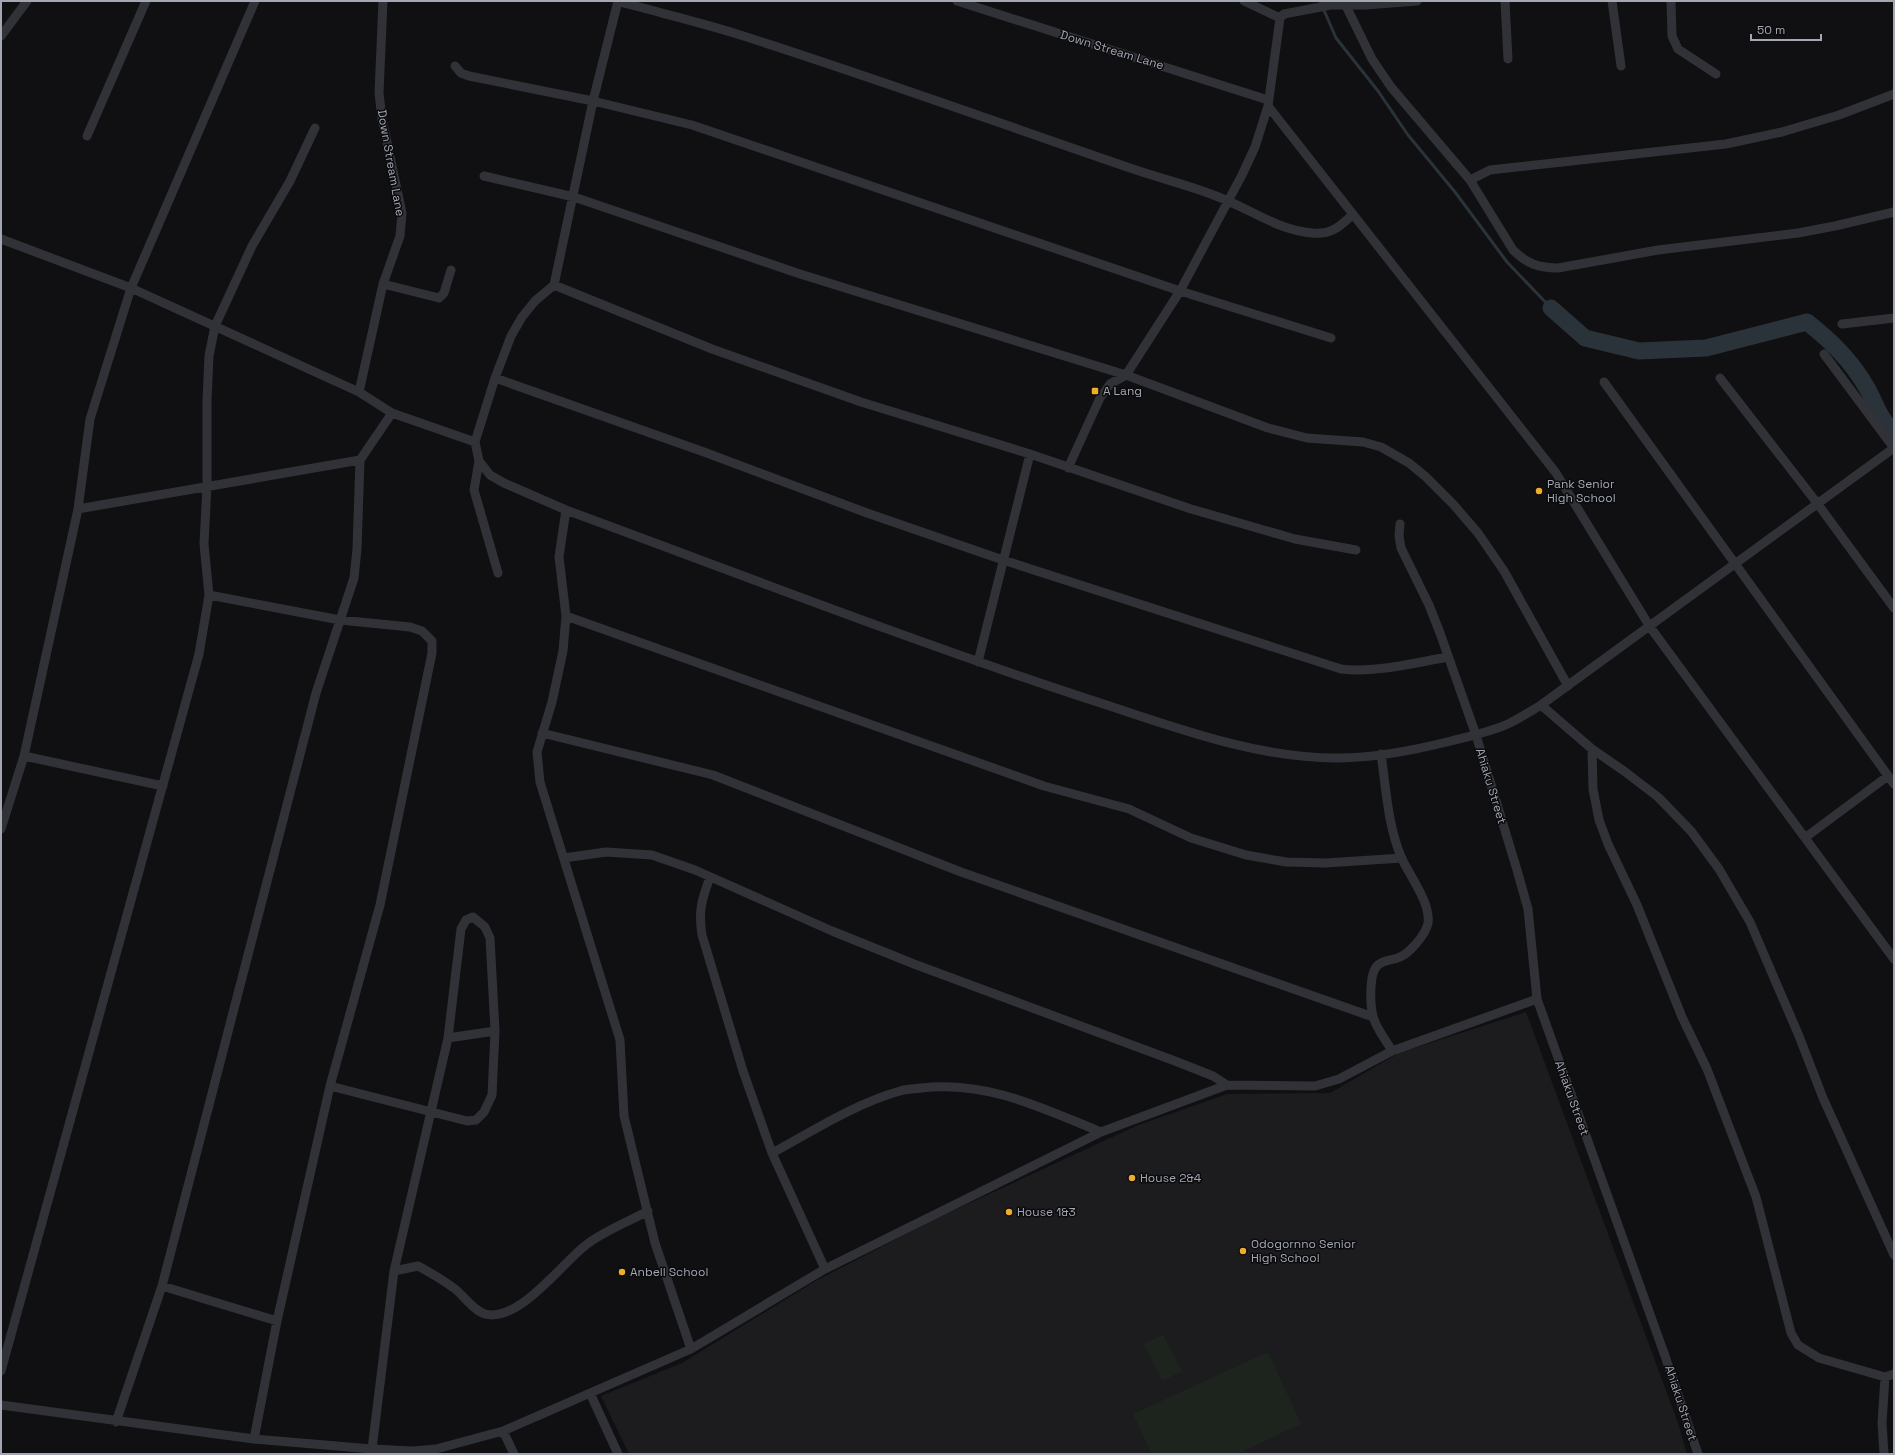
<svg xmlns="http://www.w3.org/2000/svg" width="1895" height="1455" viewBox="0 0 1895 1455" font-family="'Space Grotesk',sans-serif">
	<rect width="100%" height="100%" fill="#101012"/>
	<path fill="#1c1c1f" d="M1526 1012 1678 1423 1687 1454H629L601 1396 682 1363 814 1282 933 1220 1136 1126 1227 1094 1330 1093 1399 1053Z"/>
	<path fill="#1d241e" d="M1163 1335 1182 1371 1162 1381 1144 1344Z
		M1268 1352 1301 1424 1237 1454H1152L1133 1414Z"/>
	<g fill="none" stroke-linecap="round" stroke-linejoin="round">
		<path stroke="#2a333a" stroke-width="3" d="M1320 1 1336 38 1378 91 1408 135 1455 192 1507 262 1551 308"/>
		<path stroke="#2a333a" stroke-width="17" d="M1551 308 1585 338 1639 351 1706 348 1807 322C1831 341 1851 360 1867 388 1877 406 1878 417 1894 432"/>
		<path stroke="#313237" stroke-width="9" d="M617 1C656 12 696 21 734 33 870 76 1004 125 1139 171 1169 181 1200 188 1228 201 1256 213 1280 230 1312 233 1330 235 1340 227 1352 215
			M618 1 593 101 554 285 535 301 522 317 511 336 495 378 475 442 479 461 490 475 504 483 566 510C737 573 907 639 1079 696 1161 722 1252 759 1339 758 1376 758 1415 750 1451 741 1470 736 1491 732 1510 723 1520 718 1531 711 1541 705L1894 448
			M957 1 1268 100
			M1244 1 1280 18
			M1505 1 1508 59
			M1612 1 1621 66
			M1671 1 1672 36 1678 49 1716 74
			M1346 6 1372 59 1391 87 1470 180
			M1 36 27 1
			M455 66 461 73 469 76 593 101 692 125 1180 291 1331 338
			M1894 94 1839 115 1782 132 1726 144 1490 170 1470 180 1513 250C1527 264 1539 268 1558 268L1658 250 1798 233 1835 226 1894 212
			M1268 106 1556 473 1650 627 1894 959
			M87 136 146 1
			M484 176 574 197 800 274 1126 375 1268 428 1307 438 1363 442 1381 447 1409 463 1426 477 1453 504 1478 533 1504 571 1568 686
			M1 239 131 288 359 392 392 413 475 442
			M383 284 439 298 444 293 451 270
			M554 285 712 349 861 402 1030 454 1191 509 1295 539 1356 550
			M1842 324 1894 318
			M1824 354 1894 448
			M495 378 704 452 867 513 1003 560 1341 669C1377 673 1413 663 1448 657
			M1720 378 1817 503 1894 608
			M1604 382 1894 784
			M359 392 383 284 400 236 402 213 382 119 379 93 383 1
			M479 461 474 490 498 573
			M1068 468 1100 398 1110 384 1126 375 1180 291 1242 175 1255 147 1268 106 1280 18 1284 14 1331 5H1365L1417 1
			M78 509 360 460
			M566 510 559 557 566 616 563 651 552 702 537 752 540 782 620 1040 624 1116 655 1243 691 1349
			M1400 524 1399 536 1401 548 1429 605 1440 633 1476 735 1517 870 1528 909 1537 999 1665 1356 1698 1454
			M209 595 340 620 410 627 422 631 432 641V653L380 905 330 1086 277 1321 254 1439
			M566 616 1044 786 1129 809 1191 838 1246 855 1286 862 1326 863 1402 858
			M978 662 1030 454
			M1541 705 1592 749 1624 771 1658 797 1691 831 1719 869 1750 922 1799 1036 1823 1098 1894 1255
			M542 733 713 775 961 872 1373 1017
			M1592 749 1593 789 1599 820 1608 844 1637 905 1682 1017 1707 1069 1756 1197 1791 1333 1798 1345 1819 1358 1885 1377 1894 1374
			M1381 754C1386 789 1388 827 1402 859 1410 876 1431 904 1428 923 1426 934 1410 953 1400 957 1392 961 1383 959 1377 966 1369 974 1370 1005 1373 1016 1375 1027 1386 1040 1392 1051
			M24 756 163 786
			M1 829 24 756 78 509 90 419 131 288 255 1
			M1806 837 1888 776
			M564 858 606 852 652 855 695 870 832 931 914 964 1175 1061 1213 1076 1227 1085
			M710 877C702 899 698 911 702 935L743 1071 772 1153
			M448 1038 495 1031
			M330 1086 467 1121 476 1120 484 1112 492 1095 495 1031 490 938 485 927 473 917 466 920 461 929 448 1038 394 1271 372 1449
			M825 1269 772 1153C813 1131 854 1104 900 1091 906 1089 914 1089 921 1088 986 1080 1042 1108 1101 1132
			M394 1271 418 1266C431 1273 443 1280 455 1289 464 1296 474 1311 485 1314 519 1323 562 1263 586 1245 604 1231 628 1222 648 1211
			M162 1286 277 1321
			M1 1371 199 654 209 595 204 544 207 485V401L209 356 215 326 252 246 290 181 315 128
			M590 1393 618 1454
			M1 1405 254 1439 372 1449 413 1451 436 1449 503 1431 691 1349 825 1269 1101 1132 1227 1085 1315 1086 1339 1079 1392 1051 1537 999
			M116 1422 162 1286 316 693 354 578 357 549 360 460 392 413
			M503 1431 514 1454
			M1884 1454 1882 1423 1885 1377"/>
	</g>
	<g fill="#eeae2c" stroke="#0b0b0d" stroke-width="1.5">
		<rect x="1091" y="387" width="8" height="8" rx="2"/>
		<circle cx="1539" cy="491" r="4"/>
		<circle cx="1132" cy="1178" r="4"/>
		<circle cx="1009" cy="1212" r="4"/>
		<circle cx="1243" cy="1251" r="4"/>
		<circle cx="622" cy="1272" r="4"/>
	</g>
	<g text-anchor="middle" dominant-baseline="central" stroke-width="3" stroke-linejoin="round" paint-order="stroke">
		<g font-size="12" fill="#a2a7b2" stroke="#0b0b0d">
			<text transform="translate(1112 50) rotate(17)">Down Stream Lane</text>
			<text transform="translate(391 163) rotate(80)">Down Stream Lane</text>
			<text transform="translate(1491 786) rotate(73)">Ahiaku Street</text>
			<text transform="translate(1572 1098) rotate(70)">Ahiaku Street</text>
			<text transform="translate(1681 1403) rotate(72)">Ahiaku Street</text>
		</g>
		<g font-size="12" fill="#a2a7b2" stroke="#0b0b0d" text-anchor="start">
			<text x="1103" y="391">A Lang</text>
			<text x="1547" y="484">Pank Senior<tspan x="1547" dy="14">High School</tspan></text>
			<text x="1140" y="1178">House 2&amp;4</text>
			<text x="1017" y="1212">House 1&amp;3</text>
			<text x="1251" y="1244">Odogornno Senior<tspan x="1251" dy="14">High School</tspan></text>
			<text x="630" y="1272">Anbell School</text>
		</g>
	</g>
	<rect width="1895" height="1455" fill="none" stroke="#a2a7b2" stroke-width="4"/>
	<path d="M1751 34v6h70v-6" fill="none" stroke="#a2a7b2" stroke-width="2"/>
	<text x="1757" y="34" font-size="12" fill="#a2a7b2" stroke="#0b0b0d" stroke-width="3" paint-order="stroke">50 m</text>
</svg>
